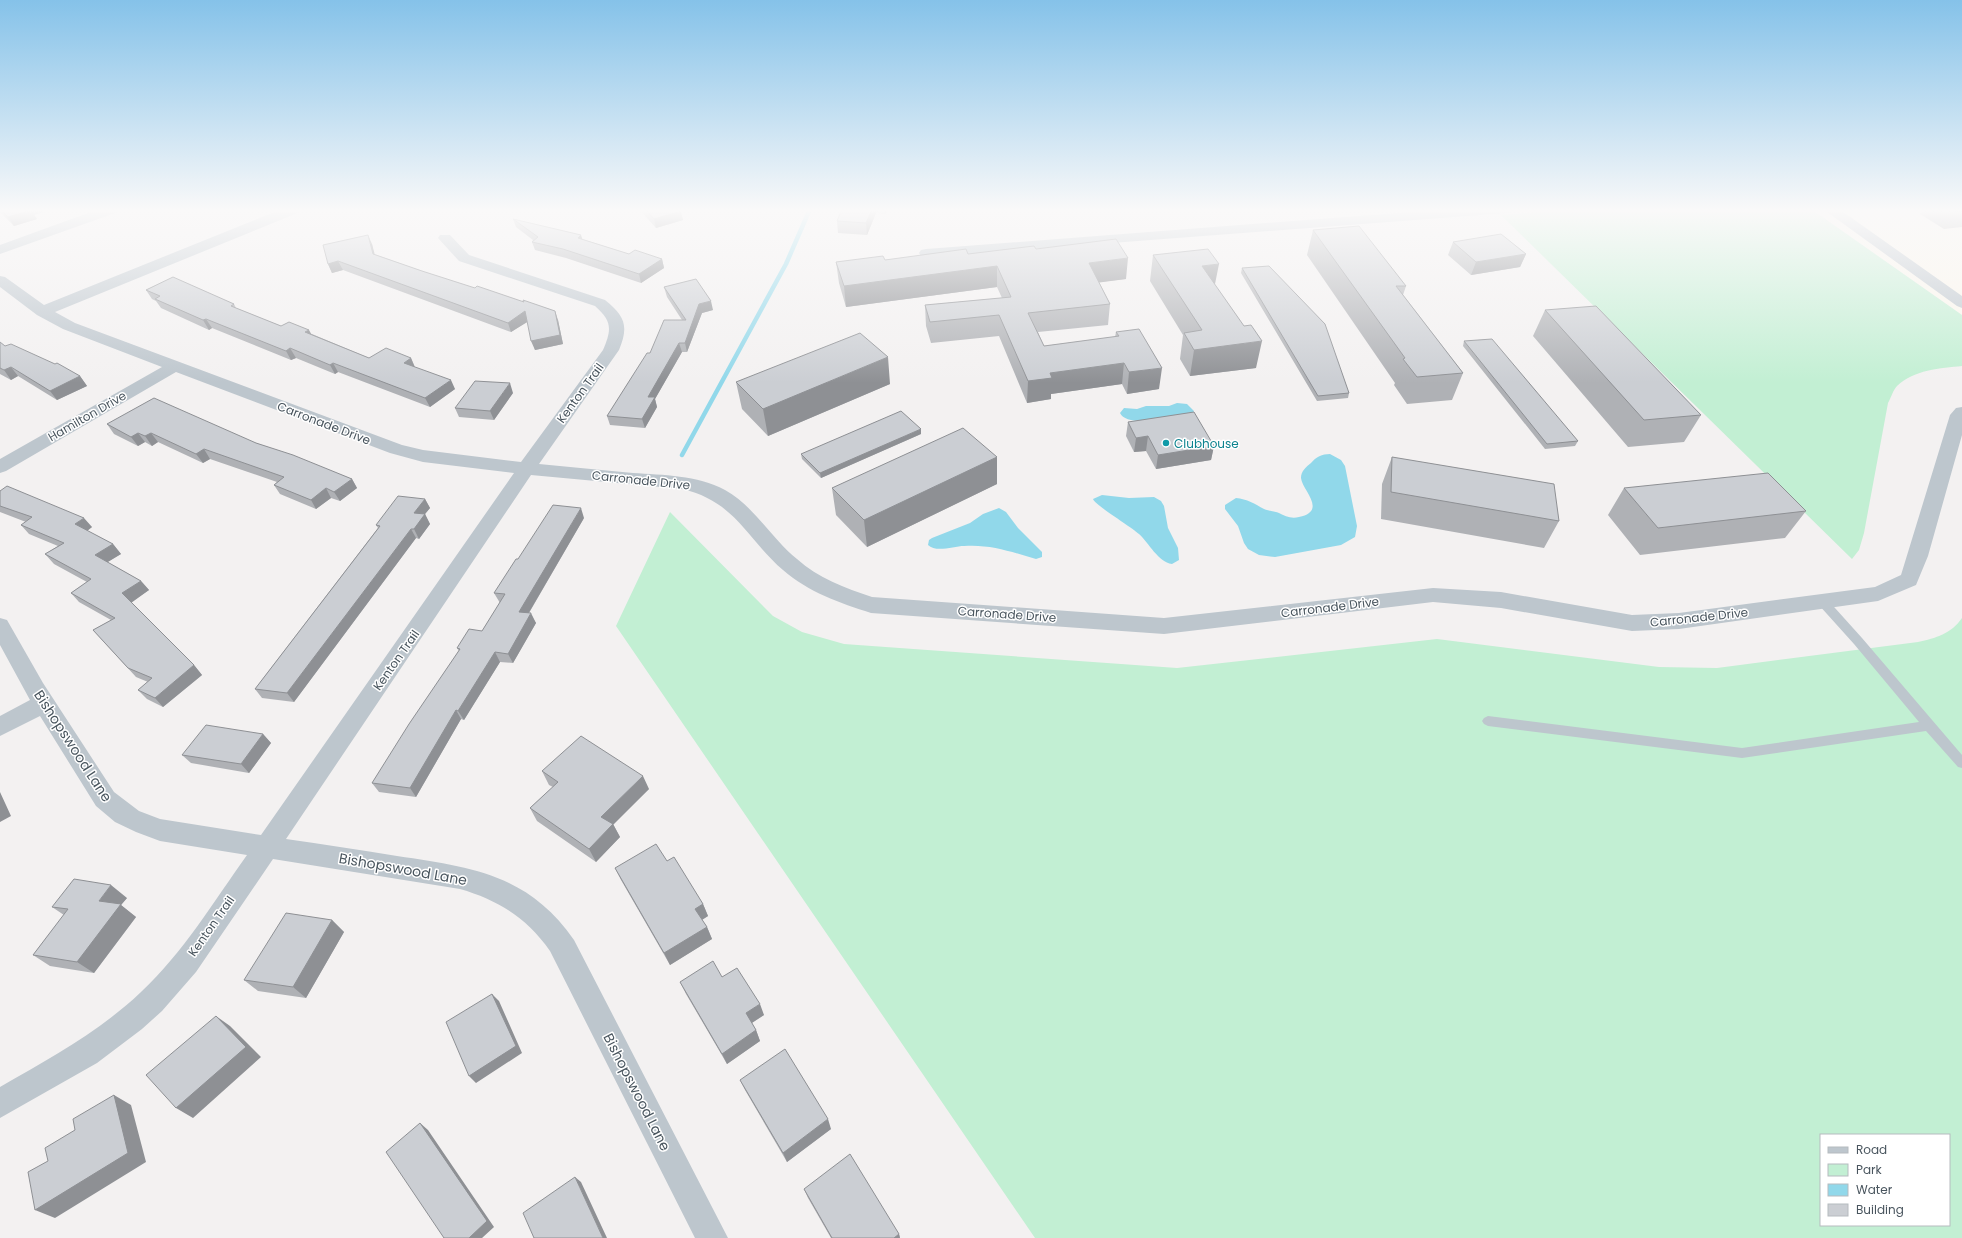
<svg xmlns="http://www.w3.org/2000/svg" width="1962" height="1238" viewBox="0 0 1962 1238" font-family="Poppins,sans-serif">
	<rect width="100%" height="100%" fill="#f3f1f1"/>
	<path fill="#fcf7ed" d="M1811 209H1962V315Z"/>
	<path fill="#c2efd3" fill-rule="evenodd" d="M1580 209H1811L1962 315V366C1941 368 1913 370 1897 386 1893 390 1891 398 1888 403L1864 533 1859 550 1852 559 1501 215Z
		M670 512 773 616 802 632 844 644 1177 668 1437 639 1659 667 1717 668 1918 642C1936 638 1951 634 1962 618V1238H1035L616 626ZM1821 1135H1949V1225H1821Z"/>
	<path fill="#91d8ea" d="M1177 403 1187 404 1194 411 1192 414C1178 416 1127 429 1120 413L1124 408 1137 409 1146 406H1169Z
		M1330 454 1341 460 1345 466 1357 526 1355 537 1341 545 1275 557 1259 555 1248 549 1244 543 1238 526 1225 509V505L1236 498C1247 499 1255 504 1264 509 1269 511 1275 511 1279 513 1285 516 1291 519 1299 517 1328 511 1302 490 1301 478 1301 471 1306 467 1311 463 1316 457 1322 454 1330 454Z
		M1102 495 1129 498 1154 497 1161 501 1164 506 1168 528 1178 548 1179 560 1172 564C1158 562 1149 543 1139 534 1130 526 1095 505 1093 499Z
		M999 508 1006 512 1018 528 1042 552V557L1036 559C1012 552 990 544 964 546 954 546 936 553 928 545L929 540 932 538 970 523 983 514Z"/>
	<g fill="none" stroke-linecap="round" stroke-linejoin="round">
		<path stroke="#91d8ea" stroke-width="4.5" d="M682 455 786 264 810 209"/>
		<path fill="#bdc6cd" fill-rule="evenodd" d="M1822 597 1826 598 1862 638 1962 755V768L1958 767 1926 731 1742 758 1488 726 1484 724 1482 721 1484 718 1488 716 1742 748 1919 722 1854 644 1818 604 1817 601Z"/>
		<path fill="#bdc6cd" fill-rule="evenodd" d="M99 209H120L118 212 0 254V245Z
			M282 209H302L300 212 55 312 75 323 402 445 423 450 521 462 603 350C612 329 612 321 595 306L459 261 438 238 440 235H450L469 255 605 300C625 316 629 326 619 350L539 464C570 467 601 470 633 473 663 475 697 475 725 490 754 506 771 538 797 559 818 578 845 588 872 597L1164 618 1433 588 1501 592 1632 615 1679 613 1875 587 1901 575 1950 415 1956 408 1962 407V435L1928 556 1916 585 1878 601 1679 629 1632 631 1501 608 1433 602 1164 634 871 613C840 603 808 592 783 570 746 538 735 501 682 489L531 475 286 839C323 844 360 850 397 856 471 867 528 874 574 940L728 1238H695L550 951C527 918 498 900 460 889L273 859 196 972 162 1011 142 1029 97 1063 0 1118V1087C50 1058 99 1032 141 992 183 953 214 901 247 855L160 841 136 832 115 822 96 806 40 716 0 736V716L30 700 0 645V618L7 620 43 683 114 792 139 811 160 819 261 835 514 473 423 462 390 453 176 372 6 471 0 473V459L162 367 63 329 37 315 0 287V276L5 277 44 305Z
			M1450 209H1514L1512 212 1507 213 926 257 921 256 919 253 921 250 926 249Z
			M1823 209H1839L1962 296V308L1957 306Z"/>
	</g>
	<path fill="#afb1b5" d="M0 209 41 210 43 212 34 215 37 219 14 226 0 212Z
		M639 209H679L683 220 656 228Z
		M842 209H888L885 214 876 213 867 235 838 233 837 221Z
		M1924 209H1962V227L1944 229 1920 214Z
		M513 219 582 239 629 254 662 259 664 268 641 283 566 258 535 250 532 242 533 240 516 227Z
		M1313 230 1406 286 1403 295 1463 373 1452 400 1407 404 1394 385 1395 383 1307 255Z
		M1453 242 1526 254 1520 267 1471 275 1448 255Z
		M372 244 374 254 558 320 563 344 535 350 528 321 511 332 343 270 332 273 328 264Z
		M1036 249 1126 279 1099 282 1110 304 1108 325 1038 332 1044 346 1115 337 1116 332 1159 389 1127 394 1122 384 1051 394V399L1027 403 999 336 931 343 926 326 925 305 1002 298 997 287 846 307 839 283 836 262 885 260Z
		M1153 255 1215 285 1256 368 1190 376 1180 359 1183 335 1150 281Z
		M1242 268 1349 393 1348 398 1317 401 1241 273Z
		M664 287 713 310 702 313 687 352H682L655 399 657 407 645 428 610 425 607 416 650 353 682 320 667 297Z
		M146 290 234 304 236 308 281 326 312 334 369 358H411L415 367 455 389 430 407 338 372 335 374 296 358 291 360 212 328 209 330 161 308 156 301 152 299Z
		M1545 310 1701 415 1684 442 1628 447 1533 336Z
		M1464 341 1578 441 1575 446 1545 449 1463 346Z
		M0 342 5 346 80 376 87 386 57 400 18 376 11 380 0 374Z
		M736 382 890 384 768 436 742 409Z
		M513 393 494 420 459 417 455 408Z
		M1128 422 1214 446 1211 460 1156 469 1146 451 1134 452 1126 436Z
		M107 424 256 443 352 479 357 488 340 501 331 498 316 509 280 494 274 485 277 482 210 459 203 463 158 442 152 446 145 442 138 446 114 434Z
		M921 434 821 478 802 459 801 454Z
		M997 457V484L867 547 836 515 832 488Z
		M1392 457 1559 521 1544 548 1381 519 1382 484Z
		M1624 488 1806 511 1785 538 1640 555 1608 515Z
		M0 491 92 527 87 531 113 544 121 554 107 562 141 581 149 590 131 602 194 665 202 675 163 707 147 699 138 690 148 682 136 677 93 630 111 620 79 602 71 593 87 582 54 564 45 554 58 546 29 534 21 525 26 522 0 512Z
		M425 499 430 508 425 514 430 524 419 539 416 538 294 702 262 698 255 689 378 528 376 525Z
		M584 518 529 613 536 623 513 663 500 662 464 720 461 719 416 797 379 792 372 783 459 651 457 648 482 631 500 603 494 593 518 559Z
		M263 734 271 743 249 773 191 763 182 755Z
		M542 771 649 789 613 824 620 837 596 862 537 821 530 808 553 787 549 785Z
		M667 861 703 904 708 916 702 920 707 927 712 939 670 965 621 880 615 868Z
		M127 898 121 905 136 917 94 973 50 966 33 955 64 915 52 907Z
		M332 920 344 932 306 998 258 991 244 980Z
		M722 977 764 1015 752 1023 756 1030 760 1041 727 1064 686 994 680 982Z
		M740 1080 831 1129 787 1162 745 1090Z
		M804 1189 899 1234 900 1238H831L808 1198Z"/>
	<path fill="#8e9094" d="M29 209H45L41 210 43 212 34 215 37 219 14 226 8 217Z
		M872 209H876V213L867 235 866 223Z
		M885 209H888L885 214Z
		M681 211 683 220 656 228 654 219Z
		M368 235 372 244 377 263 373 254Z
		M581 235 584 244 578 238Z
		M1526 254 1520 267 1471 275 1476 262Z
		M1128 258 1126 279 1088 284 1089 263Z
		M662 259 664 268 641 283 639 274Z
		M338 261 343 270 332 273 328 264Z
		M1219 264 1214 289 1202 266Z
		M997 266V287L846 307 844 286Z
		M711 301 713 310 702 313 687 352 685 343 699 304Z
		M525 311 529 321 511 332 508 323Z
		M555 311 558 320 563 344 535 350 531 341Z
		M206 319 212 328 209 330 203 320Z
		M309 330 314 339 305 332Z
		M1262 341 1256 368 1190 376 1194 350Z
		M679 343 682 352 655 399 657 407 645 428 642 419 648 397Z
		M290 348 296 358 291 360 286 351Z
		M888 357 890 384 768 436 763 409Z
		M411 358 415 368 404 363Z
		M333 363 338 372 335 374 330 365Z
		M1124 363 1122 384 1051 394V399L1027 403 1028 381 1050 373Z
		M11 367 18 376 11 380 4 370Z
		M1162 368 1159 389 1127 394 1129 372Z
		M80 376 87 386 57 400 50 391Z
		M451 380 455 389 430 407 425 398Z
		M510 383 513 393 494 420 490 411Z
		M921 429V434L821 478 820 473Z
		M138 433 145 442 138 446 131 437Z
		M151 433 158 442 152 446 145 436Z
		M1148 436 1146 451 1134 452 1136 438Z
		M1214 446 1211 460 1156 469 1158 455Z
		M204 449 210 459 203 463 196 454Z
		M997 457V484L867 547 864 520Z
		M352 479 357 488 340 501 334 492Z
		M326 488 331 498 316 509 311 500Z
		M425 499 430 508 425 514 430 524 419 539 414 529V513Z
		M581 508 584 518 524 621 519 612Z
		M84 518 92 527 83 534 75 524Z
		M411 529 416 538 294 702 287 693Z
		M113 544 121 554 103 565 95 555Z
		M141 581 149 590 131 603 122 593Z
		M531 613 536 623 513 663 508 654Z
		M495 652 500 662 464 720 458 711Z
		M194 665 202 675 163 707 155 698Z
		M456 710 461 719 416 797 410 788Z
		M263 734 271 743 249 773 241 764Z
		M643 776 649 789 608 830 601 817Z
		M0 792 11 816 0 822Z
		M613 824 620 837 596 862 589 849Z
		M111 885 127 898 121 905 136 917 94 973 77 962 99 901Z
		M703 904 708 916 700 921 695 909Z
		M332 920 344 932 306 998 293 987Z
		M707 927 712 939 670 965 664 953Z
		M492 994 499 1001 522 1053 476 1083 469 1076Z
		M760 1004 764 1015 750 1024 746 1013Z
		M216 1016 230 1026 261 1057 193 1118 176 1108Z
		M756 1030 760 1041 727 1064 722 1054Z
		M114 1095 131 1105 146 1162 55 1218 35 1210Z
		M828 1119 831 1129 787 1162 783 1153Z
		M420 1123 428 1130 494 1227 482 1238H469Z
		M575 1177 581 1182 607 1238H603Z
		M899 1234 900 1238H894Z"/>
	<path fill="#cbced3" stroke="#8e9094" d="M0 209H30L31 210 8 217Z
		M645 209H679L681 211 654 219Z
		M842 209H872L866 223 837 221Z
		M1953 209H1962V211H1956Z
		M513 219 581 235 578 238 629 254 635 250 662 259 639 274 563 249 532 242 538 237Z
		M1359 226 1406 286H1396L1463 373 1417 377 1403 359 1405 358 1313 230Z
		M1501 234 1526 254 1476 262 1453 242Z
		M368 235 373 254 422 271 475 288 477 286 524 302 523 300 555 311 560 335 531 341 525 311 508 323 338 261 328 264 323 245Z
		M1116 239 1128 258 1089 263 1110 304 1028 313 1044 346 1119 336 1116 332 1139 329 1162 368 1129 372 1124 363 1050 373 1052 378 1028 381 999 315 930 322 925 305 1011 297 997 266 844 286 836 262 883 256 885 260 966 249 968 254 1034 246 1036 249Z
		M1208 249 1219 264 1202 266 1244 326 1251 325 1262 341 1194 350 1184 333 1202 330 1153 255Z
		M1269 266 1325 324 1349 393 1318 396 1242 268Z
		M173 277 234 304 231 306 281 326 289 322 309 330 305 332 369 358 386 348 411 358 404 363 451 380 425 398 333 363 330 365 290 348 286 351 206 319 203 320 155 299 160 296 146 290Z
		M696 279 711 301 699 304 685 343H679L648 397H655L642 419 607 416 647 353H650L664 320H686L664 287Z
		M1596 306 1701 415 1644 420 1545 310Z
		M860 333 888 357 763 409 736 382Z
		M1492 339 1578 441 1547 444 1464 341Z
		M0 342 5 346 11 344 55 364 57 363 80 376 50 391 11 367 4 370 0 368Z
		M475 381 510 383 490 411 455 408Z
		M154 398 256 443 293 455 352 479 334 492 326 488 311 500 274 485 284 477 204 449 196 454 151 433 145 436 138 433 131 437 107 424Z
		M901 411 921 429 820 473 801 454Z
		M1194 412 1214 446 1158 455 1148 436 1136 438 1128 422Z
		M963 428 997 457 864 520 832 488Z
		M1392 457 1554 484 1559 521 1391 492Z
		M1768 473 1806 511 1658 528 1624 488Z
		M7 486 84 518 75 524 113 544 95 555 141 581 122 593 194 665 155 698 138 690 152 678 128 668 93 630 115 618 71 593 91 579 45 554 64 543 21 525 32 517 0 506V491Z
		M398 496 425 499 414 513 425 514 414 529H411L287 693 255 689 380 526 376 525Z
		M553 505 581 508 519 612 531 613 508 654 495 652 458 711 456 710 410 788 372 783 409 724 460 649 457 648 469 629 482 631 505 594 494 593 516 559H518Z
		M206 725 263 734 241 764 182 755Z
		M581 736 643 776 601 817 613 824 589 849 530 808 558 782 542 771Z
		M656 844 667 861 674 857 703 904 695 909 707 927 664 953 615 868Z
		M74 879 111 885 99 901 121 904 77 962 33 955 68 909 52 907Z
		M286 913 332 920 293 987 244 980Z
		M713 961 722 977 737 968 760 1004 746 1013 756 1030 722 1054 680 982Z
		M492 994 516 1046 469 1076 446 1022Z
		M216 1016 246 1047 176 1108 146 1075Z
		M785 1049 828 1119 783 1153 740 1080Z
		M114 1095 128 1153 35 1210 28 1172 48 1161 45 1148 75 1130 73 1119Z
		M420 1123 487 1221 469 1238H444L386 1152Z
		M850 1154 899 1234 894 1238H832L804 1189Z
		M575 1177 603 1238H534L523 1213Z"/>
	<linearGradient id="sky" x2="0" y2="1"><stop stop-color="#85c2e9"/><stop offset="0.55" stop-color="#faf9f9"/><stop offset="1" stop-color="#faf9f9" stop-opacity="0"/></linearGradient>
	<rect width="1962" height="383" fill="url(#sky)"/>
	<circle fill="#0f9aa8" stroke="#fff" stroke-width="1.5" cx="1166" cy="443" r="4"/>
	<g text-anchor="middle" dominant-baseline="central" stroke-width="3" stroke-linejoin="round" paint-order="stroke">
		<g font-size="12" fill="#49555e" stroke="#fff">
			<text transform="translate(580 393) rotate(-54)">Kenton Trail</text>
			<text transform="translate(87 416) rotate(-30)">Hamilton Drive</text>
			<text transform="translate(324 423) rotate(21)">Carronade Drive</text>
			<text transform="translate(641 480) rotate(6)">Carronade Drive</text>
			<text transform="translate(1330 607) rotate(-7)">Carronade Drive</text>
			<text transform="translate(1007 614) rotate(4)">Carronade Drive</text>
			<text transform="translate(1699 617) rotate(-6)">Carronade Drive</text>
			<text transform="translate(396 660) rotate(-55)">Kenton Trail</text>
			<text transform="translate(211 926) rotate(-55)">Kenton Trail</text>
		</g>
		<g font-size="12" fill="#0d838f" stroke="#fff" text-anchor="start">
			<text x="1174" y="443">Clubhouse</text>
		</g>
		<g font-size="14" fill="#49555e" stroke="#fff">
			<text transform="translate(73 746) rotate(57)">Bishopswood Lane</text>
			<text transform="translate(403 869) rotate(10)">Bishopswood Lane</text>
			<text transform="translate(637 1092) rotate(63)">Bishopswood Lane</text>
		</g>
	</g>
	<rect x="1820" y="1134" width="130" height="92" fill="#ffffff" stroke="#b6bbbf"/>
	<rect x="1828" y="1147" width="20" height="6" fill="#bdc6cd" stroke="#b6bbbf"/>
	<text x="1856" y="1154" font-size="12" fill="#49555e">Road</text>
	<rect x="1828" y="1164" width="20" height="12" fill="#c2efd3" stroke="#b6bbbf"/>
	<text x="1856" y="1174" font-size="12" fill="#49555e">Park</text>
	<rect x="1828" y="1184" width="20" height="12" fill="#91d8ea" stroke="#b6bbbf"/>
	<text x="1856" y="1194" font-size="12" fill="#49555e">Water</text>
	<rect x="1828" y="1204" width="20" height="12" fill="#cbced3" stroke="#b6bbbf"/>
	<text x="1856" y="1214" font-size="12" fill="#49555e">Building</text>
</svg>
